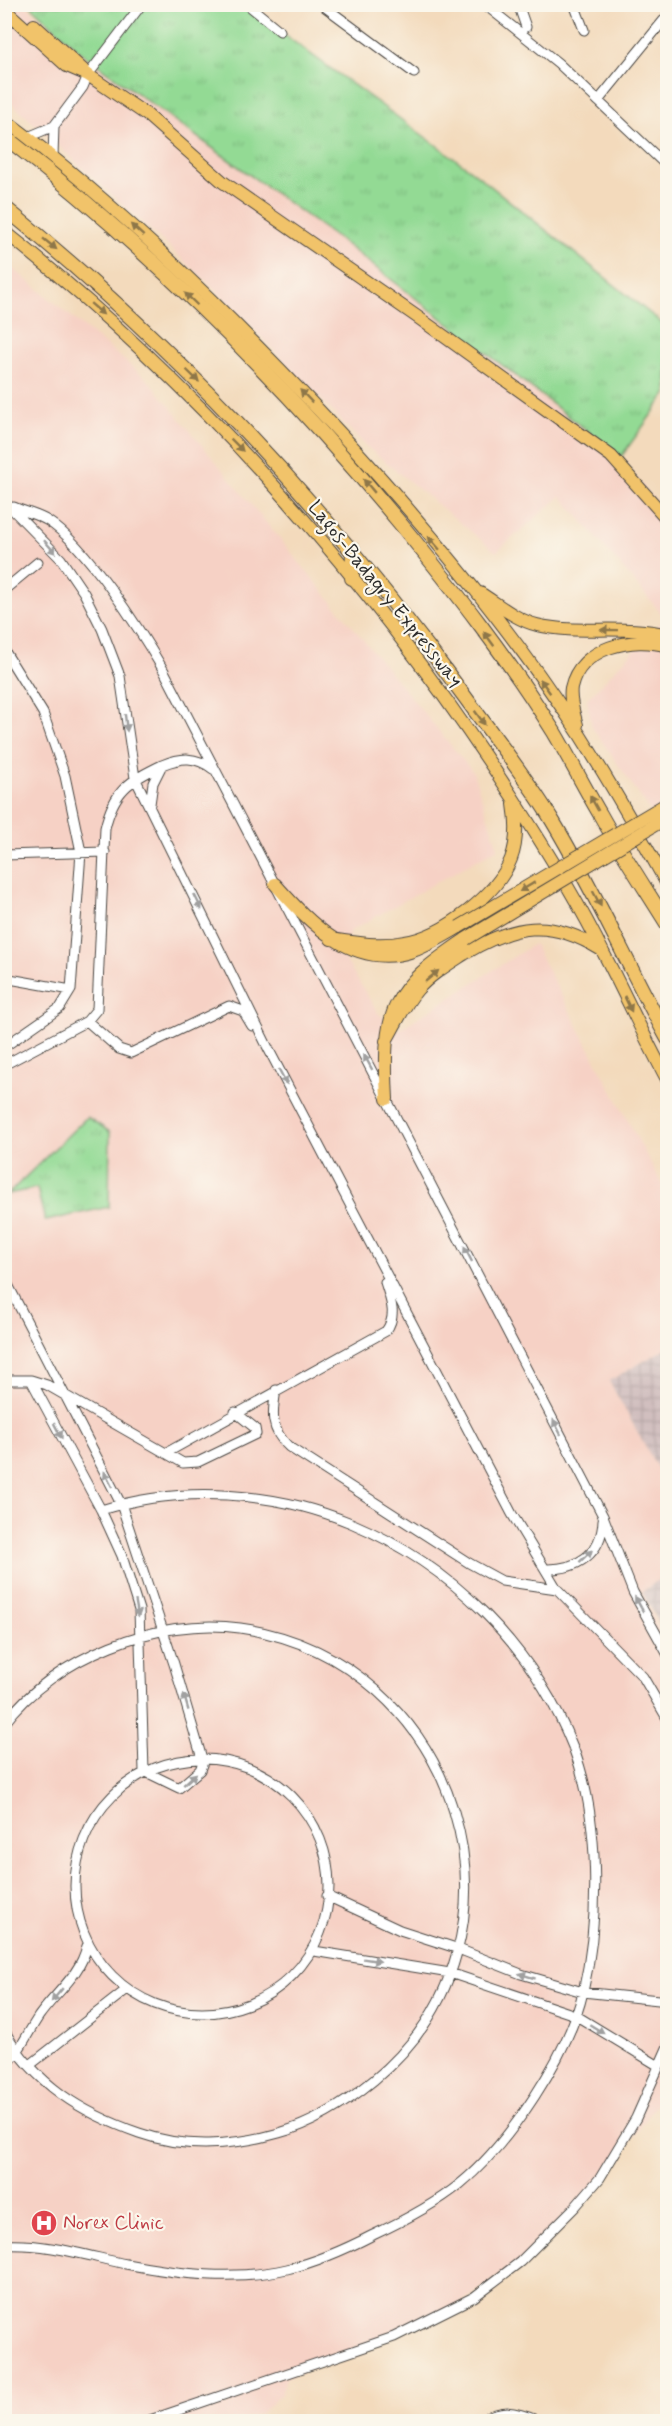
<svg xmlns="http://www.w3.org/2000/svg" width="672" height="2426" viewBox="0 0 672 2426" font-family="Mynerve,sans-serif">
	<defs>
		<pattern id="industrial-grid" width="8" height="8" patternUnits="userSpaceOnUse" patternTransform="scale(1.5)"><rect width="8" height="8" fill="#d1bfbf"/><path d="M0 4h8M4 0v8" fill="none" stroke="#b4a4a4"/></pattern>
		<pattern id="grass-tufts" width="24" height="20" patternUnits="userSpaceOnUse" patternTransform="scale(1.5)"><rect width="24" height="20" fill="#93da94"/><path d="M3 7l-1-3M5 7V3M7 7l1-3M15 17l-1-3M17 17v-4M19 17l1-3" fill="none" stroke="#7fbb80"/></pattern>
	</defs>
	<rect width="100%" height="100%" fill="#fbf7ec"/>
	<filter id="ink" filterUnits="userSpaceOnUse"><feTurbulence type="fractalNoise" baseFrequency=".0167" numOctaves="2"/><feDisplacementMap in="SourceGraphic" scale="12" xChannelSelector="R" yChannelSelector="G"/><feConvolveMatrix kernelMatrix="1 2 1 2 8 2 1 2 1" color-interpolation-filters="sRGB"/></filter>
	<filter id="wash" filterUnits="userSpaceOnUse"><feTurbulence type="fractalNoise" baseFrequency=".008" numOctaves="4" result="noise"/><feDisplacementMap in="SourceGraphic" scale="24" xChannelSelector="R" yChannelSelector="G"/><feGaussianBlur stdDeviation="1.35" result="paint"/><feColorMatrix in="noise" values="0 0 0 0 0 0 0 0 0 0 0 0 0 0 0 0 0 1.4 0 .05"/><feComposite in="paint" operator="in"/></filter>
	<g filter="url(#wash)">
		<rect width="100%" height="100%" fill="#f3dabc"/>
		<path fill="#f6d1c5" d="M4 5H25L84 56 348 247 620 458 667 515V835L592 727 587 699 665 618 561 496 496 552 366 446 214 288 5 97Z
			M4 261 148 380 473 772 498 848 350 931 343 956 378 1013 397 1031 534 944 667 1194V1348L609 1381 667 1485V1535L662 1539 667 1552V1574L642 1592 668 1648 667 2089 604 2179 534 2251 454 2308 286 2378 281 2394 259 2415 237 2421H5Z"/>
		<path fill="url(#industrial-grid)" d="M667 1348V1485L609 1381Z
			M667 1574V1638L642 1592Z"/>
		<path fill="url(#grass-tufts)" stroke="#5f8260" stroke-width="1.5" d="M30 5H243L472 171 667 327V393L621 457 348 246 84 55Z
			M87 1117 110 1132 109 1207 45 1221 37 1188 8 1194Z"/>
	</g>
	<g filter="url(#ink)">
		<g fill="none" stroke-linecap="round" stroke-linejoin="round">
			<defs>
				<path id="minor" d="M247 4 280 31
					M321 4 414 73
					M484 4 558 63 668 167
					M518 4 526 27
					M574 4 584 30
					M598 101 668 15
					M28 137 54 126 83 87 88 75 142 4
					M53 157 54 126
					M4 501 61 559 84 593 102 629 120 676 135 778 269 1050 512 1514 557 1589 643 1677 668 1720
					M14 507C25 512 39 515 48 521 87 546 140 630 164 671L603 1516 633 1592 668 1655
					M4 590 38 562
					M4 650 43 713 65 776 81 852 71 990 60 1008 4 1047
					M150 804 153 783 162 765C182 757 195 756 213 769
					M4 855 105 852
					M4 978 71 990
					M87 1021 119 1049 131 1053 229 1006 243 1011 252 1026
					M4 1065 87 1021 97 1009 105 828C114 790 129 781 162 765
					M4 1277 121 1504 174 1664 203 1762 200 1770 179 1788 144 1771 139 1610 122 1556 101 1510 31 1380
					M4 1380H31L47 1385 183 1463 198 1462 256 1434 255 1428 235 1412
					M276 1390C272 1413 270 1430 289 1447L469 1563 502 1581 557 1589
					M166 1453 386 1331C398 1315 390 1299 385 1282
					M545 1569C577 1570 602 1554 603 1520
					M4 1724C54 1657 158 1616 240 1628 459 1659 547 1936 374 2080 346 2103 315 2123 279 2133 234 2146 184 2149 139 2133 82 2113 35 2085 4 2030
					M75 1886a127 127 0 1 1 254 0a127 127 0 1 1-254 0Z
					M327 1896 400 1930 456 1948 521 1974 583 1992 668 2001
					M314 1951 450 1973 575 2015 659 2066
					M30 2065 126 1990
					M4 2067C20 2052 27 2034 39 2016 56 1992 80 1976 87 1946
					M4 2245C47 2243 84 2255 126 2264 178 2274 234 2281 287 2269 317 2262 346 2249 373 2235 403 2221 434 2205 460 2184 509 2144 569 2054 583 1992 600 1919 600 1817 573 1747 533 1646 451 1565 351 1523 274 1491 181 1485 101 1510
					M144 2422 394 2337 474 2297 520 2262 575 2207 600 2178 636 2118 668 2046
					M477 2422C503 2408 513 2410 539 2421"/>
				<path id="major" d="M4 9 67 66 88 75 147 115 223 182 416 316 611 456 668 520
					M34 25 83 70
					M4 119C96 188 180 267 260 349 373 464 492 599 580 735 611 784 640 835 668 886
					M4 231C203 389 375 585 513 798 544 846 579 903 604 954 626 996 645 1039 668 1081
					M480 593C498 604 516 620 537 625 579 635 626 624 668 635
					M577 725C574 714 569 700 571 688 580 647 633 635 668 646
					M275 884C310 923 354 971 413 951 429 945 444 936 459 927
					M331 939C356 943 380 947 405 942 443 936 497 895 511 859 518 841 517 822 514 804
					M386 1041C396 1024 404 1005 417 990 430 975 447 965 464 954 514 924 550 918 600 949
					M387 1099C382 1009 391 989 466 939"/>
				<path id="highway" d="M4 136C150 249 281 380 399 522 454 589 508 658 554 732 570 759 584 787 600 814 621 852 645 888 668 925
					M4 207C180 350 332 513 465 697 494 737 526 777 552 820 595 891 628 966 668 1039
					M352 578 353 550"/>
			</defs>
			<use href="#minor" stroke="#494541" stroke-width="11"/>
			<use href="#major" stroke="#494541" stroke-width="14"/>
			<use href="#highway" stroke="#494541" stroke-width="16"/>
			<use href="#minor" stroke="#fff" stroke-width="9"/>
			<use href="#major" stroke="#f1c36a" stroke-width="12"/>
			<use href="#highway" stroke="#f1c36a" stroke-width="14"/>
			<defs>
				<path id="major-bridge" d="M459 927 668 803
					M466 939 668 817"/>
			</defs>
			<use href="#major-bridge" stroke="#494541" stroke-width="14" stroke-linecap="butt"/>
			<use href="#major-bridge" stroke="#f1c36a" stroke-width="12"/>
		</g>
		<defs><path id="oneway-solid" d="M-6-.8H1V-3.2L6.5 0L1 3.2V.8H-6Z" transform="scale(1.5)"/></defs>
		<g fill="#8e774a">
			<use href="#oneway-solid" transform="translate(137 230) rotate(-138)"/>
			<use href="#oneway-solid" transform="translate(50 244) rotate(39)"/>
			<use href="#oneway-solid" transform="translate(191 299) rotate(-136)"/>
			<use href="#oneway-solid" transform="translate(97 309) rotate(41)"/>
			<use href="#oneway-solid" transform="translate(193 376) rotate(44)"/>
			<use href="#oneway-solid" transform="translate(306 396) rotate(-134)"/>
			<use href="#oneway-solid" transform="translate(237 445) rotate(45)"/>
			<use href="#oneway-solid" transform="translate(369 486) rotate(-130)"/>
			<use href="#oneway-solid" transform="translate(434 543) rotate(-131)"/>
			<use href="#oneway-solid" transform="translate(609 630) rotate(-179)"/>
			<use href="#oneway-solid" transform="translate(489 639) rotate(-126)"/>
			<use href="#oneway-solid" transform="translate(545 686) rotate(-126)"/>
			<use href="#oneway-solid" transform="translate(480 718) rotate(54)"/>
			<use href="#oneway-solid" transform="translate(594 803) rotate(-119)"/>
			<use href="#oneway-solid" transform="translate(527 887) rotate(149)"/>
			<use href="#oneway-solid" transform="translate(597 899) rotate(62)"/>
			<use href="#oneway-solid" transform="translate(432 976) rotate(-40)"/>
			<use href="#oneway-solid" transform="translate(628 1004) rotate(65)"/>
		</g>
		<g fill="#a0a0a0">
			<use href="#oneway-solid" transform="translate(50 547) rotate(48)"/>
			<use href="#oneway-solid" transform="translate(126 723) rotate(83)"/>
			<use href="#oneway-solid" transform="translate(198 902) rotate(64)"/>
			<use href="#oneway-solid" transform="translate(368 1062) rotate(-119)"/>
			<use href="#oneway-solid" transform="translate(283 1077) rotate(62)"/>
			<use href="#oneway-solid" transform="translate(468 1254) rotate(-117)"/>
			<use href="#oneway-solid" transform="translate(557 1427) rotate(-117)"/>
			<use href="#oneway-solid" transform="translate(58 1431) rotate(62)"/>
			<use href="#oneway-solid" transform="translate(108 1479) rotate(-117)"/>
			<use href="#oneway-solid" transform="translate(586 1556) rotate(-43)"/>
			<use href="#oneway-solid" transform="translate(639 1604) rotate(-119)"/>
			<use href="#oneway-solid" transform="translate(137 1609) rotate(80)"/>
			<use href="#oneway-solid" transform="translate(186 1702) rotate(-106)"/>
			<use href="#oneway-solid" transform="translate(190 1779) rotate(-42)"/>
			<use href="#oneway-solid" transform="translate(372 1960) rotate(9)"/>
			<use href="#oneway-solid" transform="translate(527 1976) rotate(-163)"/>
			<use href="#oneway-solid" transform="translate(57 1995) rotate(130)"/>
			<use href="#oneway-solid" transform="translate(597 2029) rotate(32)"/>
		</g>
	</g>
	<defs>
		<symbol id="hospital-disc" viewBox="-11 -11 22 22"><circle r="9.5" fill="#e0444e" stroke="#fbf7ec"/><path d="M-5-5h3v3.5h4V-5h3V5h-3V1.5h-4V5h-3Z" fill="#fff"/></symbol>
	</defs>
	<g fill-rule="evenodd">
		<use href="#hospital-disc" x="29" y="2208" width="30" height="30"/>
	</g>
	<g text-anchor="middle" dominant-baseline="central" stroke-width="4.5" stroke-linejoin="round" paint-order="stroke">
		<g font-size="20" fill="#2b2b2b" stroke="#fbf7ec">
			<text transform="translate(385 594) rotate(51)">Lagos-Badagry Expressway</text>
		</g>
		<g font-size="20" fill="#be3a42" stroke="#fbf7ec" text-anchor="start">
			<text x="63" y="2223">Norex Clinic</text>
		</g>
	</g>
	<rect width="672" height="2426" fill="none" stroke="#fbf7ec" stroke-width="24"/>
</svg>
